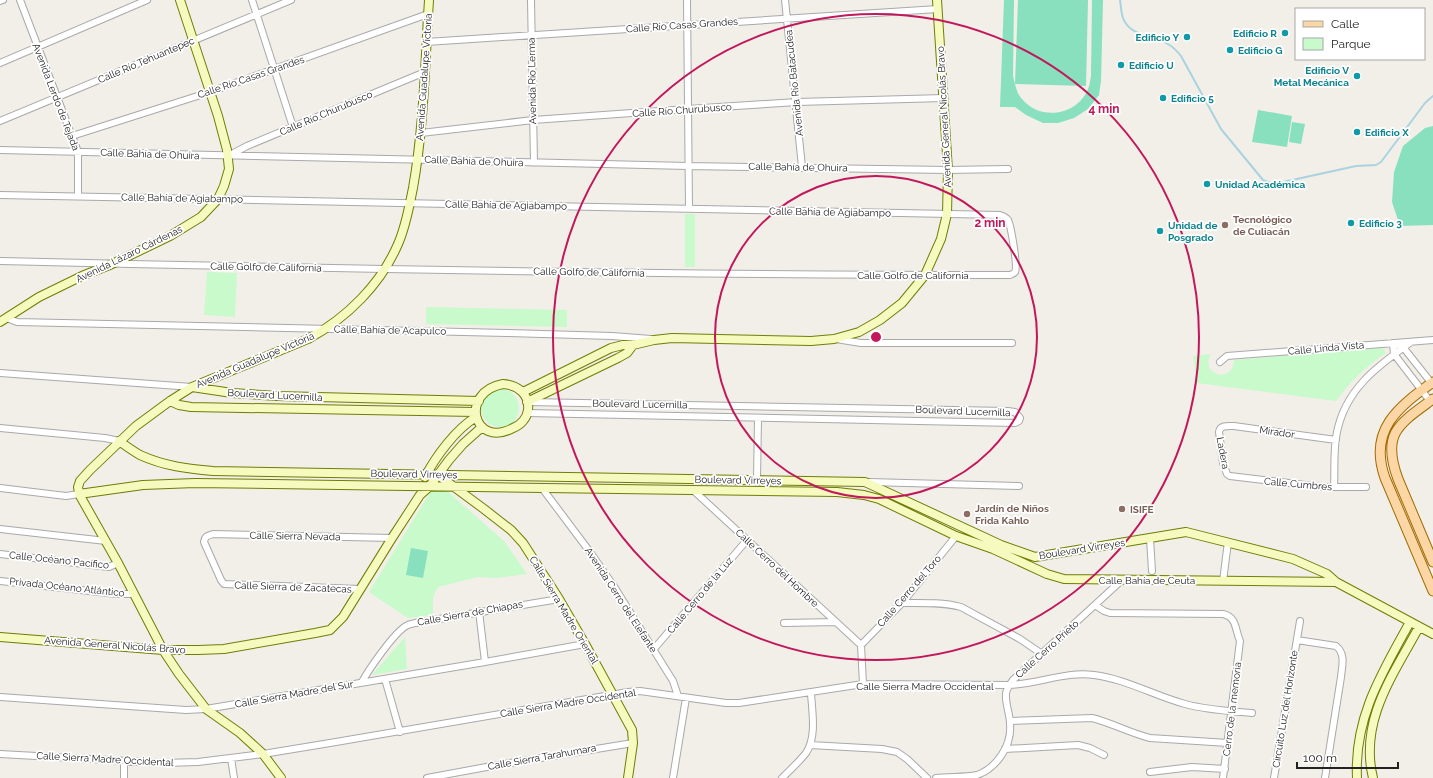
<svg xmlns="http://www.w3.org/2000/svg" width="1433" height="778" viewBox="0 0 1433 778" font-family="Raleway,sans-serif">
	<rect width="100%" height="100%" fill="#f2efe9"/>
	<path fill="#c8facc" d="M685 214H695V267H685Z
		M207 272 237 273 235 317 204 315Z
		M426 307 567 310V327L426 324Z
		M1383 348 1386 353C1366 366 1350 382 1336 401L1197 383 1193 356 1211 354C1199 375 1233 385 1234 360Z
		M481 408a19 19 0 1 1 38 0a19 19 0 1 1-38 0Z
		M431 491H447L504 541 527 574 497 578 478 577 438 587 433 597V615L408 618 369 592Z
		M405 637 407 669 372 675Z"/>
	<path fill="#88e0be" d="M1004 0H1014L1013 76C1015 84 1016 92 1022 99 1040 121 1077 116 1088 89 1090 85 1090 80 1091 76L1092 0H1103L1101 81 1099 95 1088 109 1074 118 1058 123H1043L1026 115 1015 107H1000Z
		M1018 0H1088L1086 86 1015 84Z
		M1258 110 1292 116 1287 147 1252 142Z
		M1292 122 1305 124 1301 144 1289 142Z
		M1433 126V225L1400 226 1392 202 1394 172 1403 146 1425 128Z
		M411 548 428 551 423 578 406 575Z"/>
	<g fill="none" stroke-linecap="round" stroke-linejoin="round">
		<path stroke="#aad3df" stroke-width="2" d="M1120 0C1121 6 1121 13 1123 18 1129 36 1154 36 1168 44 1173 47 1177 51 1181 56L1221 129 1263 180 1274 184 1356 166 1376 165 1381 162 1425 103 1433 96"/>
		<defs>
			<path id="street" d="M20 0 78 152V196
				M252 0 293 127
				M531 0 534 163
				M687 0 689 209
				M785 0 802 167
				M0 1 3 0
				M426 42 938 9
				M0 63 147 0
				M0 121 291 0
				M421 133 533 120 688 109 797 102 944 98
				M72 136 210 92 428 14
				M0 150 688 166 948 170 1008 169
				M230 155 247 146 425 72
				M0 195 1000 215C1003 216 1006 217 1008 220 1011 226 1018 267 1015 272 1014 274 1012 274 1010 275 673 275 337 269 0 261
				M7 318 17 322 507 333 612 336 651 339
				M836 339 861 343H1012
				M1220 362 1227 356 1433 340
				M0 373 192 387
				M1430 401 1394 354 1393 343 1403 347 1433 385
				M527 413 1015 423 1019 421 1020 418 1015 412 1008 411 529 402
				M0 428 105 438 119 441
				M1336 440 1234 426C1227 426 1220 425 1219 432L1223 463 1227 474 1230 476 1322 487H1366
				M757 480 758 418
				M869 482 1019 486
				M1334 487C1335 469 1333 450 1337 432 1346 388 1378 366 1411 342
				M0 488 66 496 79 494
				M542 488 590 552 615 588 673 681 678 696
				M693 490 861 645
				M0 529 106 541
				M1150 538 1152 571
				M0 554 109 567 118 563
				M0 581 117 594H134
				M1223 581 1228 542
				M360 589 224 584 221 580 204 542C205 536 207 536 213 534L392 538
				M902 603C921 603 942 602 961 607L1020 639 1042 654
				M1095 605 1104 611 1110 613 1223 614C1237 617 1235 630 1240 641L1223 778
				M479 611 485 662
				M784 623 836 622
				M1297 640 1336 646C1346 654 1342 666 1341 677L1325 778
				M861 645 902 603 956 536
				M861 645 863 684
				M653 650 747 540
				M385 679 400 732
				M362 682C369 669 394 633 406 626 409 624 412 624 415 623L559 599
				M0 697 186 710 206 709 485 662 585 644
				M1010 721 1092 718C1112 723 1130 733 1150 738L1228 743
				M810 745 882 749 897 752 907 759 927 778
				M1005 749 1078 745 1090 748 1104 755
				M0 754 164 763 198 762 263 754 330 743 628 692 640 691 726 703H739L863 684 1009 685C1038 684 1066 671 1094 675 1126 679 1155 696 1185 704 1207 710 1229 711 1252 713
				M231 758 234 778
				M1150 772 1192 767 1225 769
				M124 778V761
				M427 778 492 766 633 743
				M673 778 686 698
				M782 778C790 770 799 762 806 753 817 737 812 711 811 693
				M936 778C949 776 964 778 977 775 997 768 1012 745 1010 724 1010 714 1005 703 1006 694 1006 689 1010 684 1013 680L1122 580
				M1274 778 1300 621"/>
			<path id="secondary" d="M0 322 39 297 82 276 112 264 170 236 201 217 218 199 224 186 229 169 227 150 218 116 180 0
				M503 384C517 385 530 394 528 410 527 418 521 425 513 428 473 449 459 392 503 384Z
				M192 387 232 393 277 396 479 401
				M523 392 611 348 623 345H633L654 340 672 338 811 341 834 339 859 332 880 320 902 303 925 275 941 239 947 214 948 170 937 0
				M170 401 179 405 191 407 475 412
				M527 402 618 358 627 353 633 345
				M119 441C126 446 133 451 140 455 164 466 188 469 213 471L865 482 1001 545 1035 557 1186 532 1293 559 1327 574 1336 582
				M438 475 484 509 511 530 523 543 559 599 585 644 632 730 633 743 628 778
				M425 477C436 456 456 429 476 417
				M79 494 143 485 195 483 837 492 864 495 879 499 956 536 993 549 1047 574 1064 579 1336 582 1433 634
				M0 637 163 650H198L224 649 315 633 330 630 343 617 392 538 420 495 429 487 449 460 463 444 482 427
				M281 778 263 754 240 733 206 709 179 674 163 650 118 563 79 494 78 487 80 481 90 470 136 426 170 401 192 387 308 339C347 318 381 284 398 244 406 226 409 207 413 188 424 126 425 63 429 0
				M1357 778C1354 717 1382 673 1410 622
				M1373 778C1359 721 1393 675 1419 627"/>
			<path id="primary" d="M1433 382C1398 407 1368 430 1385 478L1433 591
				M1433 399C1399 424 1381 433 1398 479L1433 562"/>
		</defs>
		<use href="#street" stroke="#a9a9a9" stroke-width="8"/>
		<use href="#secondary" stroke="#707d05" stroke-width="10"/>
		<use href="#primary" stroke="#a06b00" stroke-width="11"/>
		<use href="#street" stroke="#fff" stroke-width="6"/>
		<use href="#secondary" stroke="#f7fabf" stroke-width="8"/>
		<use href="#primary" stroke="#fcd6a4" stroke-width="9"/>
	</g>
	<g fill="none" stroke="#c2185b" stroke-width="2">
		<circle cx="876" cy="337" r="161"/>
		<circle cx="876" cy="337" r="323"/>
	</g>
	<g fill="#0f9aa8" stroke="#fff" stroke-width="1.5">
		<circle cx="1285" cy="33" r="4"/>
		<circle cx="1187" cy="37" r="4"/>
		<circle cx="1230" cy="50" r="4"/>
		<circle cx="1121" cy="65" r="4"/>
		<circle cx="1357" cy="76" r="4"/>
		<circle cx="1163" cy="98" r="4"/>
		<circle cx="1357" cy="132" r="4"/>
		<circle cx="1207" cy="184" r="4"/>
		<circle cx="1351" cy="223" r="4"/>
		<circle cx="1160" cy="231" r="4"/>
	</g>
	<g fill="#8d6e63" stroke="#fff" stroke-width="1.5">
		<circle cx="1225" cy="225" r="4"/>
		<circle cx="1122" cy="509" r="4"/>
		<circle cx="967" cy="514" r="4"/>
	</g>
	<g text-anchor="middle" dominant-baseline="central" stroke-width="3.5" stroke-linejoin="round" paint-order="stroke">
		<g font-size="10" fill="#222" stroke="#fff">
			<text transform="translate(682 25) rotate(-4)">Calle Río Casas Grandes</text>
			<text transform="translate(146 60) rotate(-23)">Calle Río Tehuantepec</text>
			<text transform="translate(251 77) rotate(-19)">Calle Río Casas Grandes</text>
			<text transform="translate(424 77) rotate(-86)">Avenida Guadalupe Victoria</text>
			<text transform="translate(532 81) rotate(-91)">Avenida Río Lerma</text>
			<text transform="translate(794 83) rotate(-96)">Avenida Río Batacudea</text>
			<text transform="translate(56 97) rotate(69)">Avenida Lerdo de Tejada</text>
			<text transform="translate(682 110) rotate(-4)">Calle Río Churubusco</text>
			<text transform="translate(326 113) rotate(-23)">Calle Río Churubusco</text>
			<text transform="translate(944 117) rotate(-93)">Avenida General Nicolás Bravo</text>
			<text transform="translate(150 154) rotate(2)">Calle Bahía de Ohuira</text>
			<text transform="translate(474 161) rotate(2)">Calle Bahía de Ohuira</text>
			<text transform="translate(798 167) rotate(1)">Calle Bahía de Ohuira</text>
			<text transform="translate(182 198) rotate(1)">Calle Bahía de Agiabampo</text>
			<text transform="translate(506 205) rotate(1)">Calle Bahía de Agiabampo</text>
			<text transform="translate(830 212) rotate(1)">Calle Bahía de Agiabampo</text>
			<text transform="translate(129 254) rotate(-26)">Avenida Lázaro Cárdenas</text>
			<text transform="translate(266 267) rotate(1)">Calle Golfo de California</text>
			<text transform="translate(589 272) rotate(1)">Calle Golfo de California</text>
			<text x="913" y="275">Calle Golfo de California</text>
			<text transform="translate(390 330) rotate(1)">Calle Bahía de Acapulco</text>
			<text transform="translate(1326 348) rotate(-5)">Calle Linda Vista</text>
			<text transform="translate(255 360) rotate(-23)">Avenida Guadalupe Victoria</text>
			<text transform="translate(275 395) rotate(3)">Boulevard Lucernilla</text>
			<text transform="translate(640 404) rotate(1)">Boulevard Lucernilla</text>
			<text transform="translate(963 411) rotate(2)">Boulevard Lucernilla</text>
			<text transform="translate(1277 432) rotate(8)">Mirador</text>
			<text transform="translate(1223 453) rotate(79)">Ladera</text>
			<text transform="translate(414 474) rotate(1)">Boulevard Virreyes</text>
			<text transform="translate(738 480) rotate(1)">Boulevard Virreyes</text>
			<text transform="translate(1298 484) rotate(5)">Calle Cumbres</text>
			<text transform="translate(295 536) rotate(1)">Calle Sierra Nevada</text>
			<text transform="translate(1082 549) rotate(-9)">Boulevard Virreyes</text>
			<text transform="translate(59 560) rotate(6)">Calle Océano Pacífico</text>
			<text transform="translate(777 568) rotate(43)">Calle Cerro del Hombre</text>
			<text x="1147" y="580">Calle Bahía de Ceuta</text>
			<text transform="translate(67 587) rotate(6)">Privada Océano Atlántico</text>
			<text transform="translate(293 587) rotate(2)">Calle Sierra de Zacatecas</text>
			<text transform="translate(909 591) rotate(-49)">Calle Cerro del Toro</text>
			<text transform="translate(700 595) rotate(-50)">Calle Cerro de la Luz</text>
			<text transform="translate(621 600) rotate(57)">Avenida Cerro del Elefante</text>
			<text transform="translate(564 610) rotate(59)">Calle Sierra Madre Oriental</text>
			<text transform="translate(470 613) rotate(-10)">Calle Sierra de Chiapas</text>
			<text transform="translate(115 645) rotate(4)">Avenida General Nicolás Bravo</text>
			<text transform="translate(1047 649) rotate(-42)">Calle Cerro Prieto</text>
			<text x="925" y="686">Calle Sierra Madre Occidental</text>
			<text transform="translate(294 694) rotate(-10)">Calle Sierra Madre del Sur</text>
			<text transform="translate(568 703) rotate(-9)">Calle Sierra Madre Occidental</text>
			<text transform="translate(1232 709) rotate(-83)">Cerro de la memoria</text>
			<text transform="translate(1285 709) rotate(-81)">Circuito Luz del Horizonte</text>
			<text transform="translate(542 757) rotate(-10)">Calle Sierra Tarahumara</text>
			<text transform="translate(105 759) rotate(3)">Calle Sierra Madre Occidental</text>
		</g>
		<g font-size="10" font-weight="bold" fill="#0d838f" stroke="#fff" text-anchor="start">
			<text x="1277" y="33" text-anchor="end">Edificio R</text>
			<text x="1179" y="37" text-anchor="end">Edificio Y</text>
			<text x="1238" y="50">Edificio G</text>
			<text x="1129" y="65">Edificio U</text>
			<text x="1349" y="70" text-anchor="end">Edificio V<tspan x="1349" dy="12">Metal Mecánica</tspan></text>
			<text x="1171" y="98">Edificio 5</text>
			<text x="1365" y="132">Edificio X</text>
			<text x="1215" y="184">Unidad Académica</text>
			<text x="1359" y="223">Edificio 3</text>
			<text x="1168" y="225">Unidad de<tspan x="1168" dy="12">Posgrado</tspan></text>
		</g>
		<g font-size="10" font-weight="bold" fill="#785e54" stroke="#fff" text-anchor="start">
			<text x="1233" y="219">Tecnológico<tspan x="1233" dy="12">de Culiacán</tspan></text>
			<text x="975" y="508">Jardín de Niños<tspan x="975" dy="12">Frida Kahlo</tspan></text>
			<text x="1130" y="509">ISIFE</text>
		</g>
	</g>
	<circle cx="876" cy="337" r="6" fill="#c2185b" stroke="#fff" stroke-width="2"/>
	<g font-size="12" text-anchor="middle" font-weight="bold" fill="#c2185b" stroke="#fff" stroke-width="3.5" stroke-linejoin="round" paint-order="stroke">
		<text x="1104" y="113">4 min</text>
		<text x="990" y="227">2 min</text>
	</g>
	<rect x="1295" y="8" width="130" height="52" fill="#ffffff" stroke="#a7a7a7"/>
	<rect x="1303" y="21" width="20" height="6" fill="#fcd6a4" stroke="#a7a7a7"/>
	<text x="1331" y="28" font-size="12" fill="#222222">Calle</text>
	<rect x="1303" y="38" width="20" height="12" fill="#c8facc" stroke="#a7a7a7"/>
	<text x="1331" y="48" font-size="12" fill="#222222">Parque</text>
	<path d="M1297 762v6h101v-6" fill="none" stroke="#222222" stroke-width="2"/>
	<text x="1303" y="762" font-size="12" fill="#222222" stroke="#ffffff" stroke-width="3" paint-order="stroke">100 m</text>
</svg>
